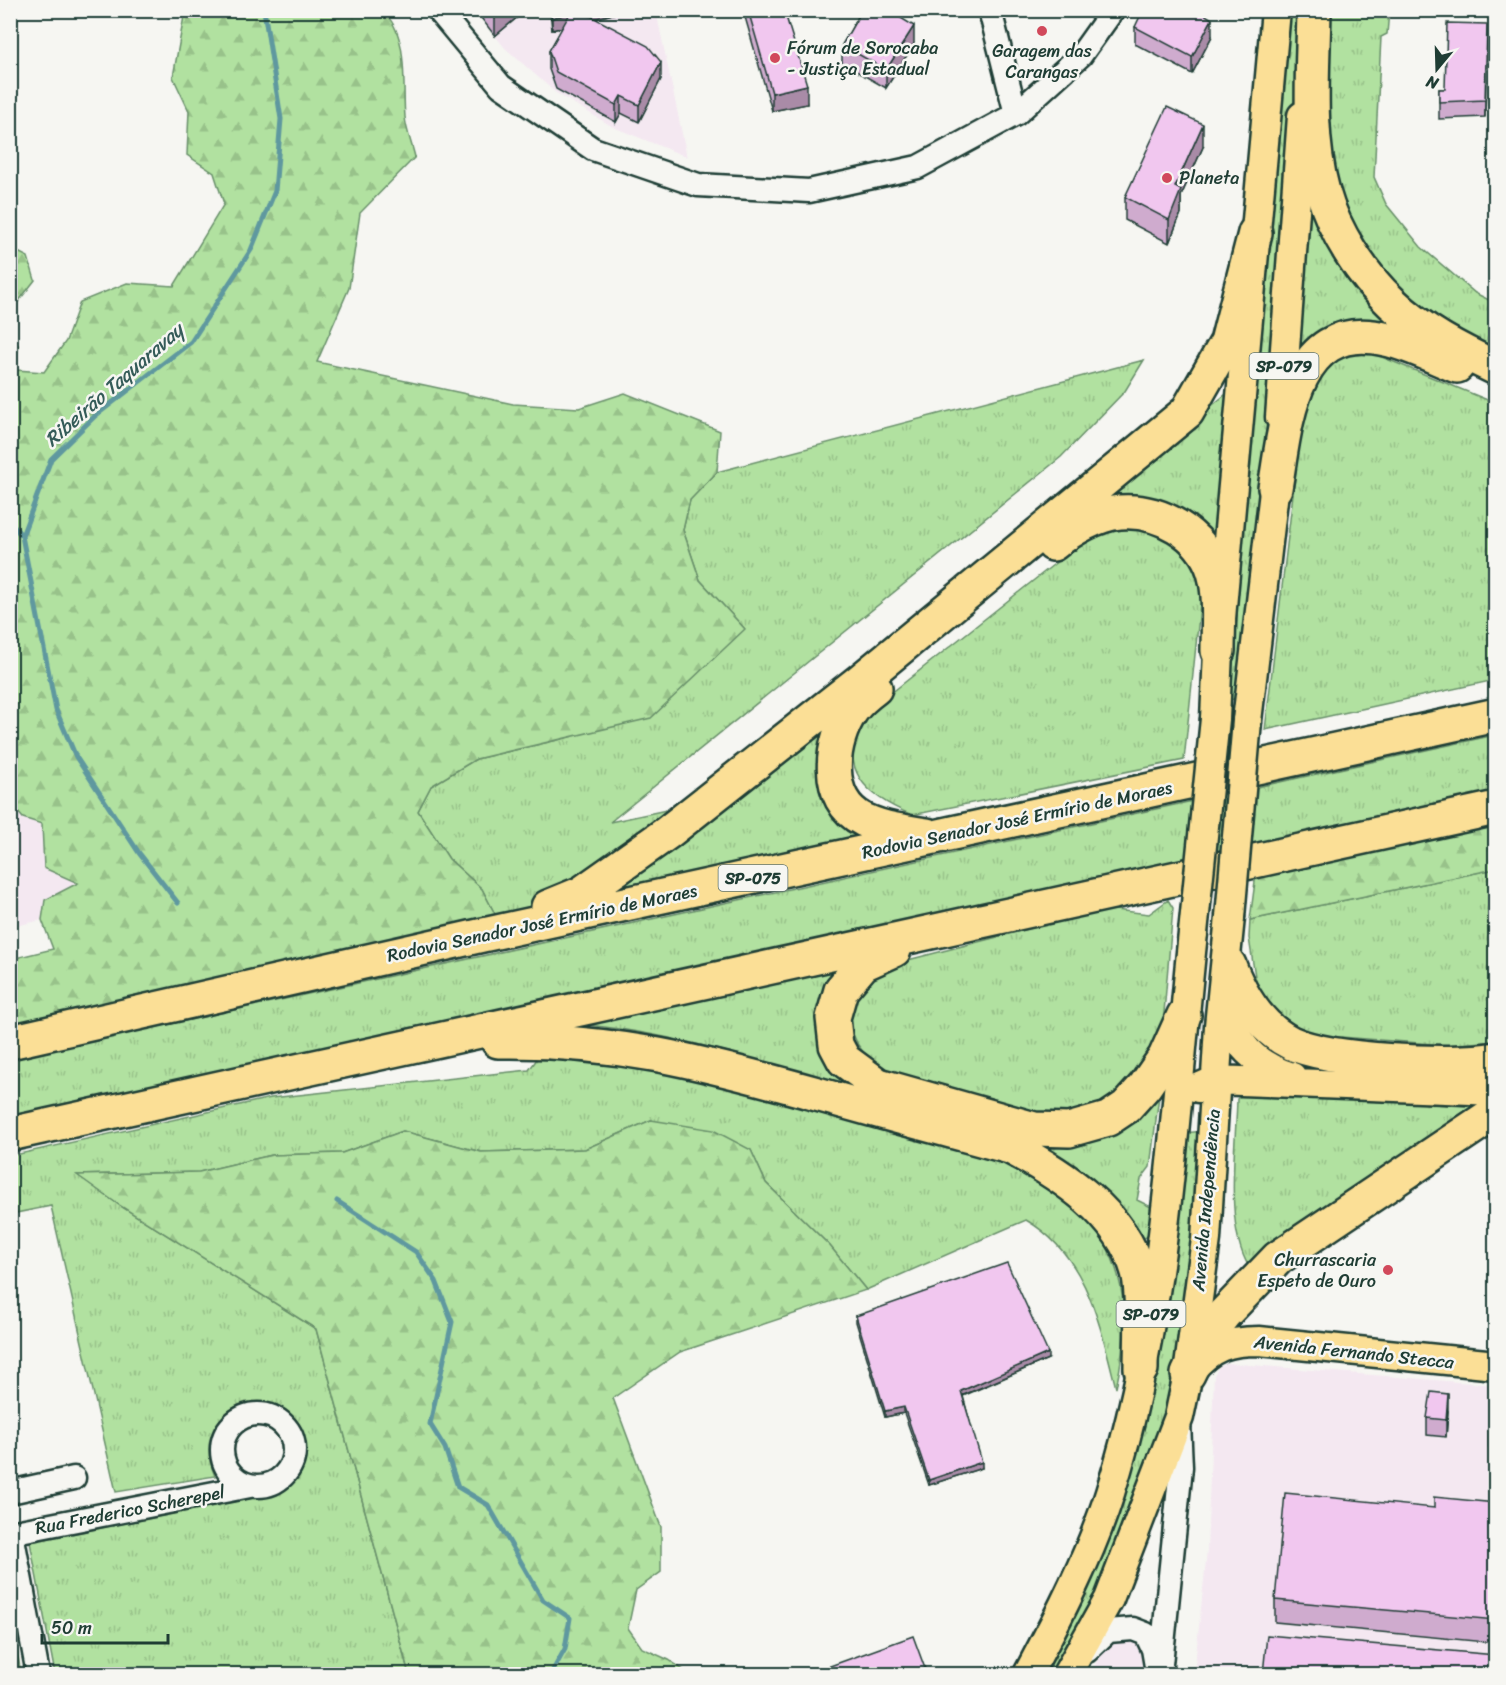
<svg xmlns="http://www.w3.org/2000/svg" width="1506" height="1685" viewBox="0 0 1506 1685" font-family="Sriracha,sans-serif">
	<defs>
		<pattern id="grass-tufts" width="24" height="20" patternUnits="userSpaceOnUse" patternTransform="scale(1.5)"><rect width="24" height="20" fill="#b1e1a0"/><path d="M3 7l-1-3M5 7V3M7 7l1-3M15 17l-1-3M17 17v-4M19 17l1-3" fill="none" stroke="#98c28a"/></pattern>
		<pattern id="forest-firs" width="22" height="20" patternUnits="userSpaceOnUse" patternTransform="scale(1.5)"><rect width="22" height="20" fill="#b1e1a0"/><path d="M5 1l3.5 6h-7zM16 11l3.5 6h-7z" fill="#98c28a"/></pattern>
	</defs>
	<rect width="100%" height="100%" fill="#f6f6f2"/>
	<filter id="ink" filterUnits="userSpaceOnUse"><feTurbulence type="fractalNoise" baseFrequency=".0167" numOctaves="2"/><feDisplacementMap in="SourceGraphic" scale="12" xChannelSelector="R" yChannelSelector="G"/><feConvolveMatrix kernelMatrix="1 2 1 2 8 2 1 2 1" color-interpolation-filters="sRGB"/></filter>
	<g filter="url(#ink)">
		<path fill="#f4e8f1" d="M475 11H656L687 157 613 127 556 93 505 48Z
			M10 804 23 818 42 824 79 883 45 900 42 920 11 927Z
			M1495 1155V1350L1491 1349Z
			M1226 1363 1495 1385V1674H1194L1207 1551 1214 1375 1219 1367Z
			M1118 1640 1134 1642 1148 1658V1674H1090L1107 1644Z"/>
		<path fill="url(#grass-tufts)" stroke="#688f6a" stroke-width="1.5" d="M1288 11H1302L1243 697 1225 701Z
			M1326 11H1389L1387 34 1381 37 1374 177 1386 204 1421 247 1475 293 1495 303V351L1402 300 1342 210 1324 147Z
			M1309 177 1429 341 1379 332 1297 374Z
			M1362 349 1495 403V680L1265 730 1304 402 1329 360Z
			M1144 360 1125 391 1061 457 610 822 690 805C629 846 568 898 497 918L482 889 449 859 418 811 431 786 476 759 566 738 744 628 700 580 683 530 690 500 717 472Z
			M1235 387 1224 564 1182 518 1056 531Z
			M1108 525C1161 533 1192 536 1201 597L1184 760 912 815C864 795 838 770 861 717L1077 546Z
			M856 692 828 746 878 835 618 888 617 884Z
			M1495 735V795L11 1120 10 1059Z
			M1495 869V1041L1446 1045 1301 1034 1273 1012 1257 989 1249 938 1250 920Z
			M1168 900 1173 908 1163 1024 1147 1060 1120 1089 1094 1108 1029 1117 873 1065 858 1045 848 1023 856 991 874 973 908 960 1106 909 1149 914Z
			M847 964 826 1016 886 1097C784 1068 682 1033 577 1024Z
			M543 1051 619 1058 999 1158C1029 1178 1064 1196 1090 1221 1095 1226 1099 1234 1103 1240 1130 1285 1127 1338 1116 1388 1100 1325 1087 1255 1026 1220L866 1290 830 1246 766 1183 751 1150 651 1120 585 1149 481 1152 403 1131 342 1153 272 1155 199 1172 78 1175 119 1205 316 1329 409 1674H55L30 1542 278 1493C284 1489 292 1485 296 1479 334 1431 256 1373 219 1421 205 1438 207 1457 215 1476L116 1492 51 1206 11 1214 10 1156 271 1098 529 1070Z
			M1161 1080 1150 1167 1141 1179 1137 1200 1151 1207 1150 1236 1140 1239C1111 1197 1078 1160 1030 1140Z
			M1245 1091 1478 1107 1249 1267C1224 1225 1236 1148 1237 1099Z
			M1203 1131 1178 1361 1159 1443 1095 1607 1056 1674H1039C1077 1598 1118 1523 1140 1440 1166 1339 1175 1236 1185 1133Z
			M11 1616 21 1674H11Z"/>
		<path fill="url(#forest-firs)" stroke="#688f6a" stroke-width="1.5" d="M185 11H382C410 33 402 84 405 117 406 130 412 144 415 157L360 213 349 288 317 362 513 404 579 408 625 393 720 431 717 472 690 500 683 530 700 580 745 629 651 718 476 759 431 786 418 811 449 859 482 889 497 918 11 1027V959L53 949 42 920 45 900 78 883 44 868 42 824 23 818 11 804 10 336 18 345 16 370 44 372 66 341 80 302 127 283 174 286 224 204 214 173 187 155 189 111 173 77Z
			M12 249 28 257 35 280 11 311Z
			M1495 825V869L1250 920 1256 874Z
			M651 1120 713 1130 751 1150 766 1183 830 1246 866 1290 680 1352 613 1398 661 1527V1572L636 1590 628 1628 642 1648 669 1660 689 1674H409L316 1329 119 1205 77 1175 199 1172 272 1155 342 1153 403 1131 481 1152 585 1149Z"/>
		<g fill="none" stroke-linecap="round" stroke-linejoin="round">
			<path stroke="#5e989f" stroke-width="5" d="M10 522 22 536
				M178 903 139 853 76 757 56 710 22 536 51 459 95 416 191 342 251 250 275 191 281 119 264 10
				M337 1201 416 1252 436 1281 452 1322 430 1424 445 1448 458 1487 488 1505 543 1600 570 1618 565 1649 551 1674"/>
			<defs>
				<path id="minor" d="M438 10 501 86 593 149 698 185 809 191 918 167 1016 114 1081 55 1113 10
					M990 10 1016 114
					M222 1450a36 36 0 1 1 72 0a36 36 0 1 1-72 0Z
					M10 1492 74 1478
					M10 1533 250 1486
					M12 1533 38 1674
					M1087 1651 1108 1631 1133 1629 1146 1634 1153 1649 1156 1666
					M1160 1674 1181 1467 1179 1422"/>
				<path id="major" d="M1280 417 1302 116
					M1215 719 1218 651 1276 10
					M1247 721 1277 466
					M1229 1005C1228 1042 1259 1067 1292 1077
					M1198 1088 1216 1080 1496 1091
					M1191 1370C1212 1346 1228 1341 1259 1341L1496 1365
					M1028 1674C1058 1618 1091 1554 1110 1493 1167 1312 1173 1121 1193 933
					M1067 1674 1109 1599 1179 1417 1188 1374 1206 1239 1219 1026 1230 917"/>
				<path id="highway" d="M1314 10C1313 70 1307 134 1323 192 1334 232 1362 275 1392 303 1421 331 1460 351 1496 368
					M1275 488C1285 432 1290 326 1374 337 1403 341 1430 355 1457 366
					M1053 544C1070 530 1097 514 1120 512 1159 509 1202 533 1214 572 1221 597 1218 626 1218 651
					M875 688C867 694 858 701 852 710 830 741 823 800 864 820 883 829 905 832 927 835
					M548 907 582 893 667 833 860 681 1187 412 1227 342 1255 233
					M894 950 863 964 841 990 833 1018 836 1045 844 1060 878 1085 1034 1129 1069 1130 1108 1119 1126 1107 1145 1086 1165 1057 1184 1015
					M1229 965C1241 996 1260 1028 1291 1043 1331 1061 1451 1067 1496 1059
					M498 1041C614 1039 706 1063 817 1094 881 1112 946 1130 1010 1147 1061 1174 1122 1213 1138 1272 1144 1293 1141 1345 1141 1369
					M10 1042 483 935 1496 715
					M10 1134 1496 808
					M1188 1374 1206 1337 1224 1314 1278 1258 1496 1112"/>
			</defs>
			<use href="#minor" stroke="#1f3d34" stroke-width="27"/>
			<use href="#major" stroke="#1f3d34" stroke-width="33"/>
			<use href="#highway" stroke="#1f3d34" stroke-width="38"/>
			<use href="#minor" stroke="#f6f6f2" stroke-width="22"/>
			<use href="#major" stroke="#fbdf96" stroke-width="28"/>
			<use href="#highway" stroke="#fbdf96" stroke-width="33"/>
			<defs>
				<path id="major-bridge" d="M1230 917 1247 721
					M1193 933 1215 719"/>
			</defs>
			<use href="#major-bridge" stroke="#1f3d34" stroke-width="33" stroke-linecap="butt"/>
			<use href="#major-bridge" stroke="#fbdf96" stroke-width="28"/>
		</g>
		<path fill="#cfabce" stroke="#1f3d34" stroke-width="1.5" d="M475 10H526L495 36Z
			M550 10H627L595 19 661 79 639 122 621 113 616 122 556 89 549 69V51L563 27 552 30Z
			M743 10H794L785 12 807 104 772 111Z
			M860 10H898L894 14 914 44 886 88 842 63V45L860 13Z
			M1437 10H1496V15L1437 12Z
			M1135 27 1212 36 1192 74 1135 44Z
			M1487 42 1485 117 1439 119V89H1445Z
			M1203 147 1181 196V213L1169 243 1125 220V197Z
			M856 1316 1048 1359 963 1396 982 1468 929 1485 904 1413 885 1417 856 1322Z
			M1496 1395V1447H1489V1429Z
			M1448 1411 1446 1437 1427 1435V1418Z
			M1496 1503V1643L1275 1622V1600L1434 1508Z"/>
		<path fill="#a98ba7" stroke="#1f3d34" stroke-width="1.5" d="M505 10H526L495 36V18Z
			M582 10H627L552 30V18Z
			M638 10H652L638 14Z
			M880 10H898L880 24Z
			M1212 19V36L1192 74V57Z
			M1487 24V42L1485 117V100Z
			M914 26V44L886 88V70Z
			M661 62V79L639 122V105Z
			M807 85V104L772 111V93Z
			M621 96V113L616 122V105Z
			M1203 124V147L1181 196V213L1169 243V220L1175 187Z
			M1048 1353V1359L961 1396V1391Z
			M1448 1394V1411L1446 1437V1420Z
			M904 1407V1413L885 1417V1411Z
			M982 1462V1468L929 1485V1480Z"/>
		<path fill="#f1c7ef" stroke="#1f3d34" stroke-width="1.5" d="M489 10H505L495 18Z
			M551 10H572L571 13 552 18Z
			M572 10H579L648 46 661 62 639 105 621 96 616 105 556 72 549 51Z
			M748 10H784L807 85 772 93Z
			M862 10H888L914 26 886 70 842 45Z
			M1143 10H1198L1212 19 1192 57 1135 27Z
			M1447 23 1487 24 1485 100 1439 102V89H1445Z
			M1167 107 1203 124 1175 187 1181 190 1169 220 1125 197Z
			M1007 1263 1048 1353 961 1391 982 1462 929 1480 904 1407 885 1411 856 1316Z
			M1431 1392 1448 1394 1446 1420 1427 1418Z
			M1490 1394 1496 1395V1430L1489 1429Z
			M1285 1493 1434 1508V1497L1496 1503V1620L1275 1600Z
			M1267 1635 1496 1655V1674H1263Z
			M913 1636 927 1674H808Z"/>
	</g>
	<g fill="#d1495b" stroke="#f6f6f2" stroke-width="2">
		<circle cx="1042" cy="31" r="6"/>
		<circle cx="775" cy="58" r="6"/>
		<circle cx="1167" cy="178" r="6"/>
		<circle cx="1388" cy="1270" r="6"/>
	</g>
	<g text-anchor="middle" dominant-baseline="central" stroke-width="5" stroke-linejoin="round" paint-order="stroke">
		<g fill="#f6f6f2" stroke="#60746d" stroke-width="1.5">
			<rect x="1249.5" y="353" width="69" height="26" rx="4.5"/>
			<rect x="718.5" y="865" width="69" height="26" rx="4.5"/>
			<rect x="1116.5" y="1301" width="69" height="26" rx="4.5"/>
		</g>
		<g font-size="16" font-weight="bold" fill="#1f3d34">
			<text x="1284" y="366">SP-079</text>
			<text x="753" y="878">SP-075</text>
			<text x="1151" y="1314">SP-079</text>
		</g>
		<g font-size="18" fill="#1f3d34" stroke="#f6f6f2" text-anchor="start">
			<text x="787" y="48">Fórum de Sorocaba<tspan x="787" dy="21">- Justiça Estadual</tspan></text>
			<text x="1042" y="51" text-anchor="middle">Garagem das<tspan x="1042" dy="21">Carangas</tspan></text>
			<text x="1179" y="178">Planeta</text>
			<text x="1376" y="1260" text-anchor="end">Churrascaria<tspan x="1376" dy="21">Espeto de Ouro</tspan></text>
		</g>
		<g font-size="18" fill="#1f3d34" stroke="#f6f6f2">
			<text transform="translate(1017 820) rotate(-12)">Rodovia Senador José Ermírio de Moraes</text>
			<text transform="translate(542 923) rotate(-12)">Rodovia Senador José Ermírio de Moraes</text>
			<text transform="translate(1206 1200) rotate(-85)">Avenida Independência</text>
			<text transform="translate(1354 1352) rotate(6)">Avenida Fernando Stecca</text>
			<text transform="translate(130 1510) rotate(-11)">Rua Frederico Scherepel</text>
		</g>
		<g font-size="20" font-style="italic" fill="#345b58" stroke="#f6f6f2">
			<text transform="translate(114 385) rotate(-41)">Ribeirão Taquaravay</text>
		</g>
	</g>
	<rect width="1506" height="1685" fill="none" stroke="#f6f6f2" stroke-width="36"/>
	<rect x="18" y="18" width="1470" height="1649" fill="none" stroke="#1f3d34" stroke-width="2" filter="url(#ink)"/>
	<g transform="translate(1437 69) rotate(199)" stroke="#f6f6f2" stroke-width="4.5" paint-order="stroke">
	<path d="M0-4.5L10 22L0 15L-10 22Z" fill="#1f3d34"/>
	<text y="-9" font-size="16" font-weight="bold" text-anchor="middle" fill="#1f3d34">N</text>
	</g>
	<path d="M42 1634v9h126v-9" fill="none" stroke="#1f3d34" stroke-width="3"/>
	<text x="51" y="1634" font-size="18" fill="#1f3d34" stroke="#f6f6f2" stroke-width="4.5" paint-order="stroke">50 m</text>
</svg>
